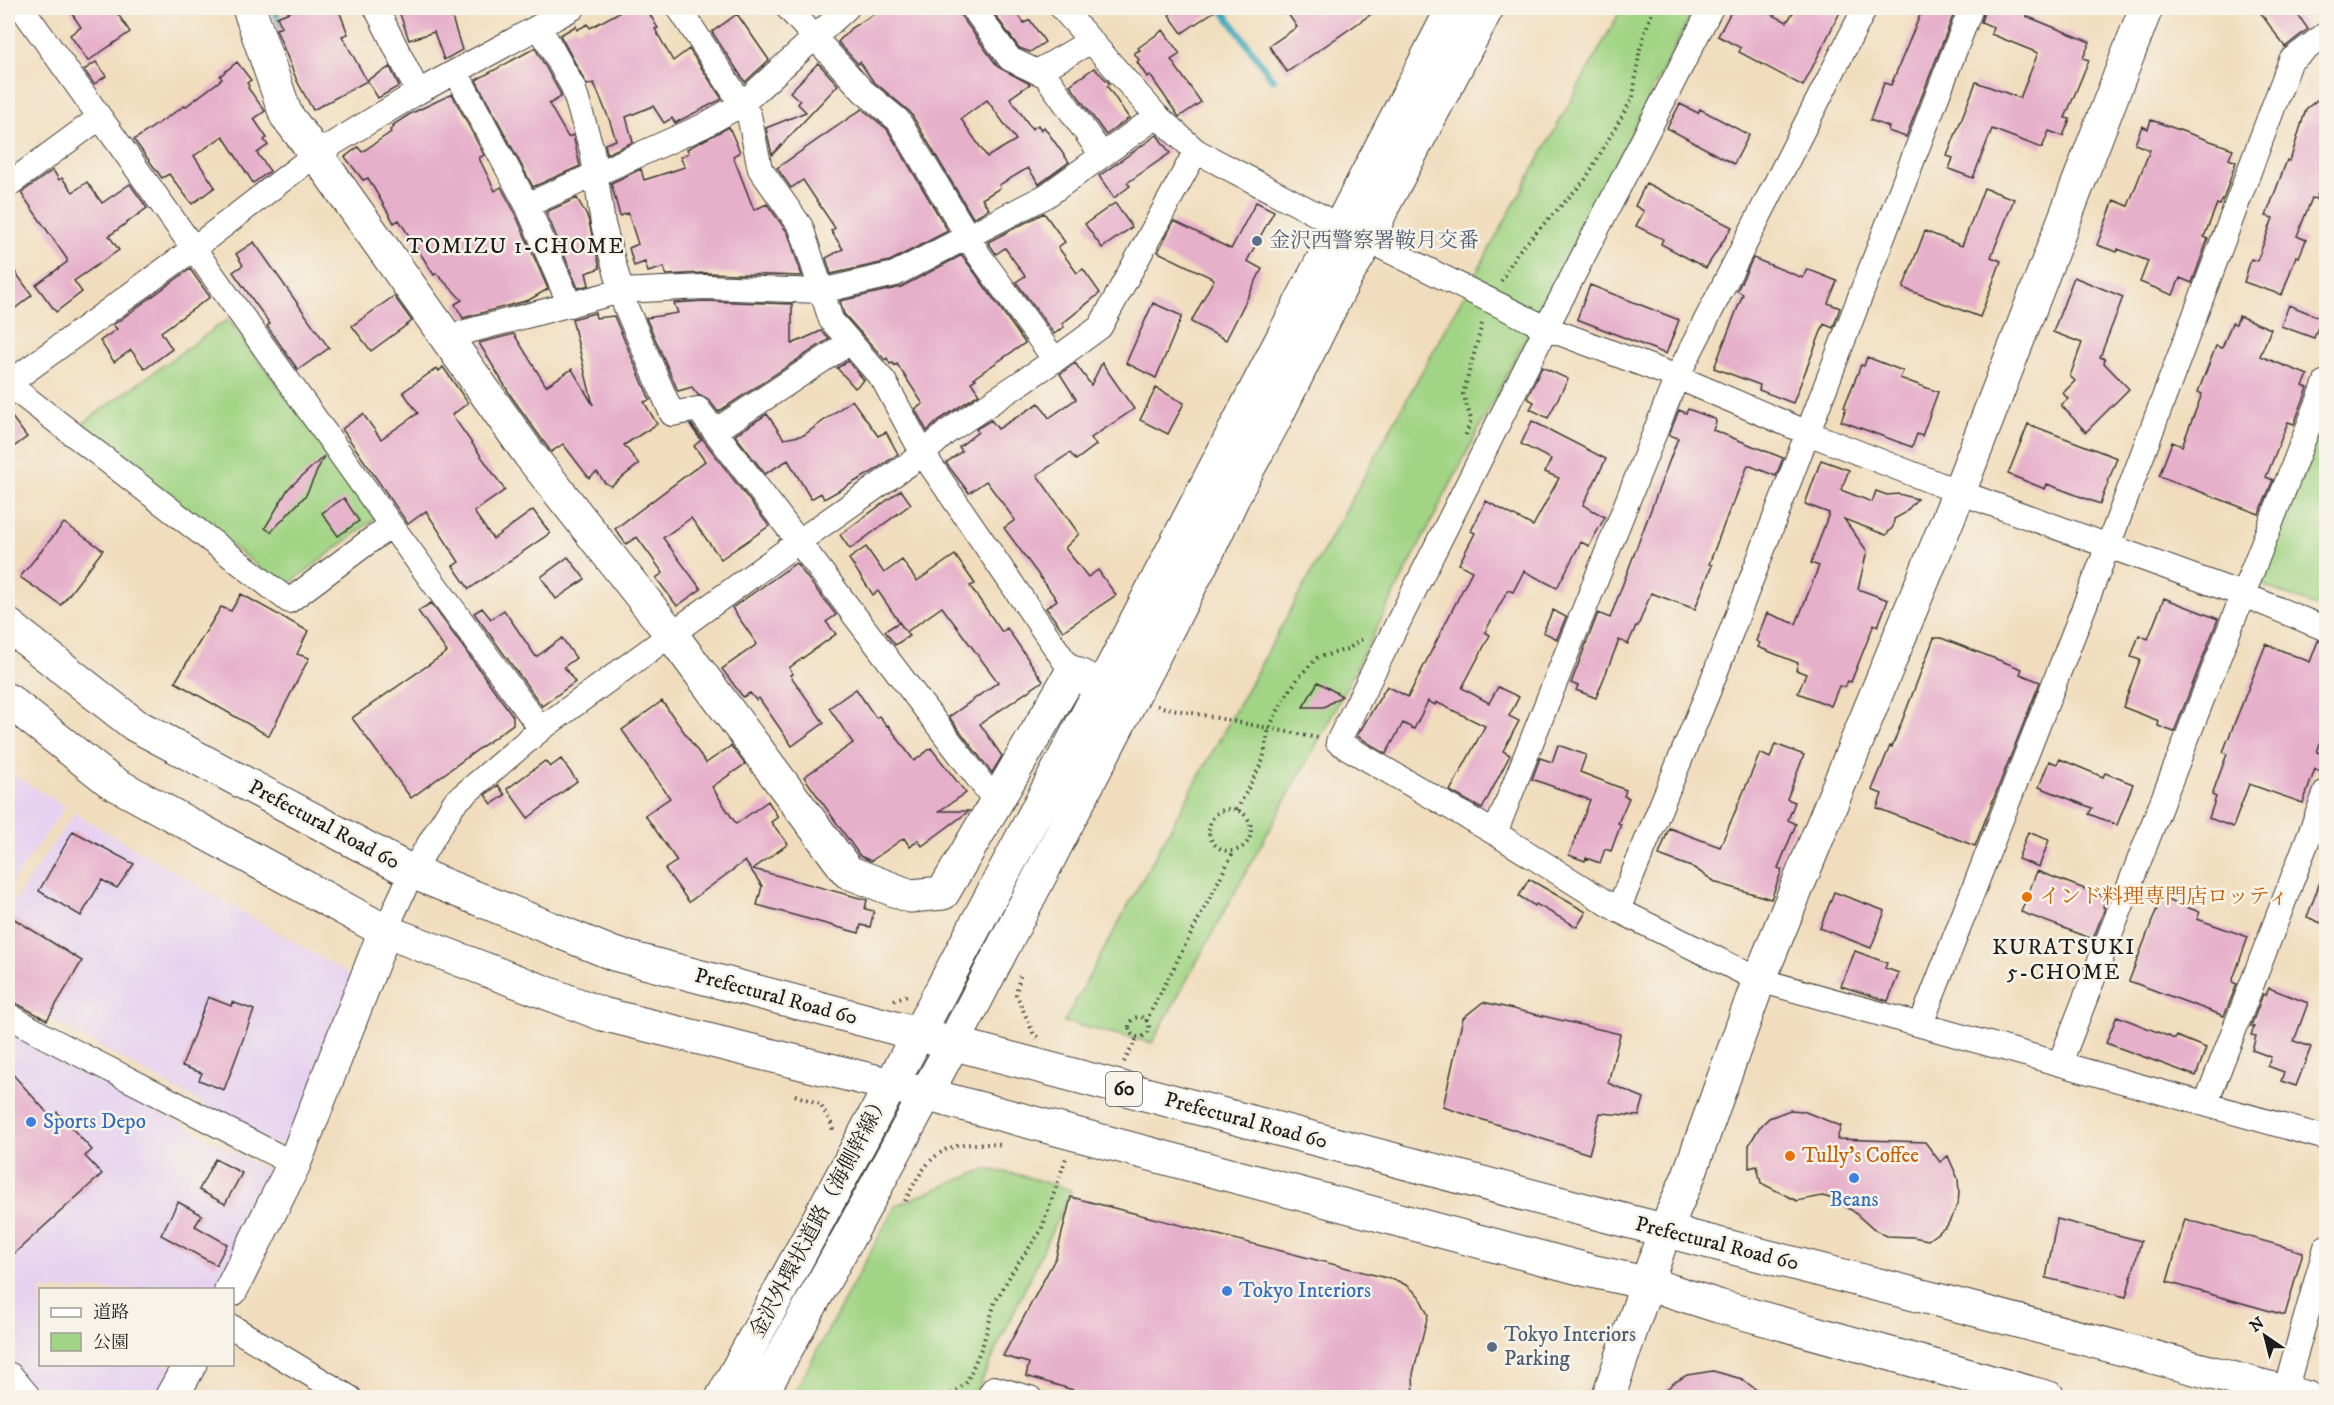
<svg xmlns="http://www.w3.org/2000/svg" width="2334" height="1405" viewBox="0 0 2334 1405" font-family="'IM FELL DW Pica','Noto Serif JP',serif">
	<rect width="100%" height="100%" fill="#f7f3e8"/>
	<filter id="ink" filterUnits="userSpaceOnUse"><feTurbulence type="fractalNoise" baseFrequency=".0167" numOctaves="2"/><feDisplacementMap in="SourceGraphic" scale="12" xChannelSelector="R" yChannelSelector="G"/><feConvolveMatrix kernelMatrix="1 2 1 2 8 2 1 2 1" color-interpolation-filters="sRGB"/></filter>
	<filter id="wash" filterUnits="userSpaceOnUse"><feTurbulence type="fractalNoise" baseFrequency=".008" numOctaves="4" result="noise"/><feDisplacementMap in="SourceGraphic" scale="24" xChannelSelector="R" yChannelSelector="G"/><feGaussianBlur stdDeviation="1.35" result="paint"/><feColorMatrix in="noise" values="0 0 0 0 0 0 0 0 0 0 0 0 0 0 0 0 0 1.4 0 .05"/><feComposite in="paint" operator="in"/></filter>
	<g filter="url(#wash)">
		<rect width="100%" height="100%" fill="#f1ddbd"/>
		<path fill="#e6d2f0" d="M8 771 65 807 8 889Z
			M74 813 347 973 356 984 296 1143 274 1144 8 995V910Z
			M8 1028 269 1172 273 1184 216 1289 40 1290V1364L175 1365 157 1397H39L8 1362Z"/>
		<path fill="#a1d484" stroke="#5e7850" stroke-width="1.5" d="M1622 8H1695L1327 725 1152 1043 1064 1022Z
			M228 319 376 518 290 583 278 582 79 426Z
			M2326 413V610L2266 587 2259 576Z
			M986 1169 1020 1175 1071 1190 974 1397H792L896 1205Z"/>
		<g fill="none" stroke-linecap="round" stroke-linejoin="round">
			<path stroke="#3aa9b9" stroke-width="7" d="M273 8 281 24
				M1221 8 1273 80"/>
		</g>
		<g id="blocks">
			<path fill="#e6afca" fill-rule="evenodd" d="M68 8H114L130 32 88 61 70 35 81 27Z
				M299 8H338L348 34 342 36 367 81 313 110 297 81 276 29 282 27 277 17Z
				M398 8H449L462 50 444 60 434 32 409 40Z
				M627 8H646L658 28 655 29 673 61 689 49 722 99 675 123 672 118 664 123 653 106 626 117 633 142 607 154 605 144 616 140 609 119 594 83 587 85 560 35 576 26 577 30 588 24 590 28Z
				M884 8H959L961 16 998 67 1030 84 1010 98 1032 129 1038 125 1041 130 1044 127 1069 162 1039 184 1028 168 999 185 1000 188 982 199 989 209 973 218 910 112 873 81 860 62 858 64 838 42 851 28ZM987 100 1016 140 987 157 961 119Z
				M990 8H1014L1024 23 1030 20 1045 42 1030 52 1019 48Z
				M1179 8H1219L1182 33 1169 15Z
				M1284 8H1380L1287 72 1269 46 1297 27Z
				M1733 8H1759L1787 22 1796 8H1842L1803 86 1739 52 1741 48 1718 36Z
				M1923 8H1956L1906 137 1888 131 1889 127 1870 120 1884 83 1891 85Z
				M1985 8H2029L2026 16 2090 42 2083 58 2089 60 2065 118 2070 119 2063 136 2049 131 2042 148 1992 129 1973 178 1949 169 1953 158 1947 156 1976 82 2020 98 2038 53 1991 34 1993 27 1981 22Z
				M2257 8H2293L2308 29 2285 47Z
				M737 14 769 60 745 82 712 32Z
				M1163 30 1180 54 1171 60 1201 102 1179 117 1150 75 1147 77 1137 62 1139 60 1134 53 1140 50 1138 48Z
				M535 48 560 93 561 97 549 104 568 137 573 135 580 166 533 187 476 80Z
				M96 62 106 76 94 84 84 70Z
				M237 62 251 80 247 83 249 86 248 88 265 111 254 119 267 138 264 140 268 145 257 153 270 171 253 183 223 136 194 156 215 187 192 204 169 174 162 178 134 140 184 106 185 107 222 79 220 76Z
				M818 63 838 85 772 155 766 128 806 112 798 104 800 101 790 92Z
				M390 67 399 86 378 98 367 80Z
				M1094 68 1110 84 1107 86 1129 118 1106 135 1070 85Z
				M2326 93V171L2316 199 2312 198 2297 236 2306 240 2299 257 2296 256 2282 295 2244 282 2251 259 2257 261 2273 218 2266 216 2287 160 2290 161 2306 109Z
				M452 94 484 155 479 158 495 191 501 187 514 211 548 289 529 300 463 318 455 304 462 300 436 273 434 275 399 220 394 223 368 178 363 180 345 157 358 147 362 152 391 132 390 130 394 127 393 125 410 114Z
				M1680 104 1698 113 1700 109 1749 135 1734 164 1667 128Z
				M862 109 887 129 948 231 890 261 831 274 826 258 843 249 831 231 835 228 803 180 791 188 777 168Z
				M2151 120 2233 149 2229 159 2236 162 2224 197 2220 205 2217 204 2204 237 2208 239 2192 283 2180 278 2173 295 2140 282 2148 261 2118 249 2117 252 2097 245 2114 200 2128 206 2150 150 2135 144 2142 126 2148 129Z
				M729 127 740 152 733 156 754 210 767 204 788 233 802 276 704 273 666 275 664 267 648 272 645 262 634 266 629 248 638 244 628 213 620 216 611 183 641 169 644 180 685 167 680 157 689 153 687 149Z
				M1157 135 1170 153 1127 183 1130 186 1114 198 1099 176Z
				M53 170 59 180 62 178 73 192 87 182 102 203 130 184 147 208 109 236 119 250 74 281 82 292 56 312 36 285 67 262V259L21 193Z
				M1646 183 1732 227 1706 268 1661 244 1663 239 1636 226 1644 211 1635 206Z
				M1984 188 2014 199 1991 257 2001 261 1980 317 1903 288 1925 231 1962 246Z
				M577 198 588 218 600 268 586 273 589 285 578 288 546 212Z
				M1256 202 1274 211 1247 261 1262 269 1226 340 1191 322 1214 279 1158 252 1174 221 1231 249Z
				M1115 203 1132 227 1102 248 1085 224Z
				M1044 213 1065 242 1058 247 1077 273 1083 269 1100 293 1062 324 1064 327 1054 334 1016 282 1025 276 1005 248 996 254 988 242Z
				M254 242 329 348 298 370 267 326 270 324 233 272 243 265 236 254Z
				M962 255 1025 343 974 378 976 379 971 382 979 394 939 420 927 431 915 409 923 404 897 364 895 366 893 363 890 364 887 358 885 360 844 314 840 301 901 287Z
				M1753 258 1803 278 1807 269 1837 281 1828 303 1840 308 1833 328 1824 324 1793 403 1759 390 1760 385 1714 368 1743 294 1737 291Z
				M8 262 32 295 8 314Z
				M190 269 210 297 161 332 172 349 145 369 131 350 114 362 100 341 117 329 113 325Z
				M2074 277 2123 297 2100 357 2105 359 2104 363 2129 389 2086 432 2061 405 2068 399 2063 393 2075 381 2070 376 2082 343 2053 332Z
				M1590 285 1679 320 1666 354 1577 319Z
				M394 296 412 321 371 351 352 326Z
				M704 301 792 304V344L821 331 829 339 718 412 709 400 698 395 692 387 678 391 646 318 678 313 674 303Z
				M1153 303 1182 316 1156 378 1126 363Z
				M2289 305 2321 318 2314 338 2281 326Z
				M595 313 596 318 614 316 650 400 644 402 657 424 624 445 639 464 611 486 605 483 597 472 589 478 563 444 551 452 511 396 479 343 514 334 546 386 572 369 593 405 572 319Z
				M2239 316 2271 329 2260 356 2308 375 2303 386 2308 388 2294 424 2288 422 2266 477 2273 480 2259 514 2159 476 2172 442 2182 446 2202 394 2198 392 2216 346 2222 348 2232 323 2236 324Z
				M1867 357 1903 371 1900 378 1938 392 1922 436 1917 434 1912 447 1841 421 1846 408 1844 407 1861 365 1864 366Z
				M848 361 864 380 855 388 837 368Z
				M1075 363 1091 385 1102 363 1134 409 1091 438 1096 445 1076 460 1070 453 1037 475 1079 534 1065 548 1088 577 1098 570 1116 595 1063 631 1046 608 1057 600 1004 528 1015 520 986 481 969 493 946 463 962 451 959 447 978 432 976 429 991 420 998 429 1039 403 1049 418 1076 399 1060 374Z
				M443 367 468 403 452 415 505 490 474 512 493 539 533 510 550 533 469 589 453 566 459 562 426 511 408 524 342 429 363 414 381 439 418 413 403 392 437 368 439 371Z
				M1542 367 1568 379 1548 418 1530 409 1534 402 1527 398Z
				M1156 388 1184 403 1168 434 1140 420Z
				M852 400 878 436 886 432 898 454 872 472 824 499 821 493 811 499 788 460 765 474 735 435 767 414 784 439 804 435Z
				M1688 409 1715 419 1716 422 1713 430 1783 458 1776 476 1748 465 1732 507 1731 506 1709 564 1712 565 1695 609 1651 593 1638 626H1636L1628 644 1619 640 1596 698 1576 690 1578 686 1571 683 1598 613 1610 618 1678 438 1669 435 1679 410 1686 413Z
				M8 412 27 437 8 451Z
				M1532 421 1606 459 1583 505 1605 517 1589 546 1581 542 1557 588 1524 571 1513 592 1508 590 1485 632 1490 635 1462 688 1489 703 1498 687 1519 697 1509 716 1519 721 1503 751 1510 755 1482 809 1450 791 1485 726 1436 702 1435 705 1428 701 1414 729 1403 723 1386 754 1357 736 1387 686 1408 697 1472 571 1459 564 1475 533 1471 531 1486 501 1533 526 1559 478 1545 472 1551 459 1521 444Z
				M2028 424 2117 458 2100 504 2047 484 2045 489 2008 474Z
				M690 425H692L769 526 721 559 691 518 663 538 701 589 677 606 656 578 663 573 637 537 626 544 615 529 705 461 694 446 701 440Z
				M324 456 306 495 271 532 265 528 288 489Z
				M1821 460 1849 470 1841 490 1872 502 1876 491 1887 495 1899 494 1917 499 1905 513 1894 519 1893 527 1886 535 1844 519 1867 551 1858 589 1888 600 1878 626 1874 624 1851 682 1848 681 1845 687 1839 686 1831 706 1798 693 1806 674 1796 670 1798 663 1758 647 1760 643 1756 641 1767 613 1796 624 1819 566 1811 563 1829 513 1805 504Z
				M901 490 911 504 850 549 840 535Z
				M344 498 359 521 338 536 322 513Z
				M64 523 103 550 61 605 20 577Z
				M866 547 884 573 902 560 917 581 955 555 975 584 970 586 1002 632 1007 628 1043 681 980 724 1002 756 992 773 949 717 998 682 942 607 906 632 878 591 873 595 849 559Z
				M568 557 585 579 556 599 541 577Z
				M796 563 836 615 826 622 836 634 789 668 793 674 790 675 824 723 792 746 759 698 756 700 750 693 743 697 722 669 757 644 732 608Z
				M241 594 308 631 297 654 309 658 269 736 175 682 221 607 231 611Z
				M2164 598 2218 619 2174 732 2158 726 2159 721 2123 707 2140 660 2131 657 2139 635 2148 639Z
				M431 603 513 716V724L411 798 352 718 447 652 418 611Z
				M482 608 491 619 504 610 536 657 562 638 576 658 564 667 575 682 542 706 474 613Z
				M1553 610 1566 617 1557 639 1543 632Z
				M899 622 909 636 895 645 885 631Z
				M1934 638H1941L2022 669 2020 674 2040 682 1975 846 1877 808 1882 794 1872 790 1890 746 1892 747Z
				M2318 641 2326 643V727L2317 752 2326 755V774L2315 769 2303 803 2249 784 2233 827 2209 818 2216 797 2212 795 2227 754 2223 752 2266 644 2310 662Z
				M1318 682 1342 696 1324 707H1303Z
				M856 689 876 718 879 716 887 726 888 725 914 761 931 748 966 793 939 811H969L922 846 918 840 910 847 904 838 871 861 860 856 804 777 853 743 829 708Z
				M662 701 706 763 731 746 745 764 712 787 736 824 768 801 778 817 771 822 788 844 753 869 867 900 865 909 874 911 870 927 861 925 859 933 757 905 762 886 745 861 689 902 665 869 677 861 645 815 670 798 622 730Z
				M1775 744 1804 755 1787 799 1795 802 1788 820 1796 824 1778 868 1782 870 1771 899 1717 883 1694 868 1659 855 1669 828 1720 847 1760 753 1770 758Z
				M1558 745 1586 755 1580 772 1626 790 1624 796 1629 798 1618 823 1621 824 1611 851 1605 849 1600 863 1586 858 1585 861 1569 855 1590 800 1532 779 1540 758 1552 762Z
				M561 759 577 781 528 818 507 789 545 761 550 767Z
				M2060 759 2103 777 2105 773 2133 784 2117 825 2089 814 2092 808 2039 787 2049 761 2057 764Z
				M498 785 505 795 492 804 485 795Z
				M73 831 134 864 117 888 102 880 81 916 39 891Z
				M2028 832 2049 840 2039 867 2018 859Z
				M2325 869H2326V925L2307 917Z
				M2037 871 2106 897 2103 907 2105 908 2093 939 2021 912Z
				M1529 879 1586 912 1577 927 1536 904 1535 906 1519 896Z
				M1834 892 1885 911 1871 948 1820 928Z
				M2161 898 2200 912 2197 919 2248 937 2232 982 2237 984 2224 1016 2129 981Z
				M8 915 82 961 47 1020 8 999Z
				M1855 951 1887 963 1885 968 1899 973 1888 1001 1841 986Z
				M2269 988 2308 1003 2294 1041 2311 1047 2296 1086 2281 1081 2284 1072 2268 1066 2271 1057 2252 1050 2256 1036 2251 1035 2254 1027 2251 1026 2263 994 2266 995Z
				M208 997 231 1006 232 1002 254 1010 224 1090 199 1080 202 1073 182 1066Z
				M1483 1002 1620 1034 1608 1083 1644 1098 1639 1116 1600 1113 1589 1154 1443 1107 1463 1018Z
				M2117 1016 2175 1039 2176 1036 2206 1048 2196 1076 2106 1043Z
				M8 1069 51 1117 57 1112 92 1150 85 1156 102 1174 8 1259Z
				M1790 1110 1803 1111 1841 1126 1837 1139 1925 1142 1940 1162 1948 1156 1958 1179 1959 1192 1958 1204 1947 1226 1928 1240 1913 1237 1887 1236 1873 1229 1853 1211 1830 1198 1822 1196 1797 1201 1761 1183 1757 1166 1749 1168V1145L1759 1128 1769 1118Z
				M215 1159 242 1173 225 1204 199 1190Z
				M1071 1197 1398 1281 1408 1286 1419 1296 1428 1315 1413 1374 1414 1398H1100L1026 1376 1029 1363 1003 1356 1056 1257Z
				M178 1202 202 1215 195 1226 227 1244 216 1265 161 1235Z
				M2057 1219 2141 1241 2126 1297 2046 1278Z
				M2185 1219 2303 1252 2285 1315 2167 1282Z
				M1713 1371 1742 1379 1767 1398H1656L1675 1382 1687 1375Z"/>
		</g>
	</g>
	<g filter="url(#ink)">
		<use href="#blocks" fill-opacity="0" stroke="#3c3934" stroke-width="1.5"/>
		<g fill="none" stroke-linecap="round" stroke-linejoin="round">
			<defs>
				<path id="street" d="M22 8 391 525 541 729
					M376 8 418 92
					M788 8 863 91 898 120 979 255 1055 360
					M973 8 1010 59 1046 76 1102 155
					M1062 8 1157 116 1196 151 1339 226 1546 328 1677 377 1808 433 1959 492 2244 595 2326 629
					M1711 8 1546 328 1338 742 1495 833 1618 910 1759 980 2326 1138
					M540 28 573 87 592 150 603 224 625 305 672 414 698 409 996 802
					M456 72 527 205 570 305
					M1037 72 1091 41
					M8 185 99 118
					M527 205 703 126 742 104 847 8
					M446 337 621 291 704 287 821 291 895 274 1046 196 1157 116
					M8 384 193 249 316 154 418 92 573 8
					M8 384 289 601 391 525
					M715 431 850 342
					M1072 672 923 454 947 432 1055 360 1100 327 1196 151
					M1495 833 1677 377 1865 8
					M1618 910 1708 692 1971 8
					M385 931 412 872 454 803 541 729 798 542 923 454 884 381 831 320 801 227 760 169 749 115 679 8
					M8 1015 46 1037 294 1164
					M1921 1024 2108 546 2291 60 2326 34
					M2060 1063 2326 382
					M2206 1103 2326 792
					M232 1327 350 1398
					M988 1398 994 1388 1030 1398
					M2283 1398 2326 1247"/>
				<path id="secondary" d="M249 8 286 115 316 154 529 454 671 634 848 872 910 896 943 893 1072 672 1122 696
					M231 1290 294 1164 385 931
					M8 1379 24 1398
					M171 1398 190 1364
					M722 1398 891 1085 1102 687 1453 8
					M759 1398 853 1229 953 1044 1207 553 1237 489 1274 421 1344 280 1368 240 1384 204 1487 8
					M1608 1398 1665 1230 1689 1175 1759 980 1959 492 2146 8"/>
				<path id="primary" d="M8 625 135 725 412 872 614 954 1604 1215 1965 1307 2307 1398
					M8 700 110 781 385 931 602 1014 891 1085 1591 1271 1646 1283 1718 1306 2049 1398"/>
			</defs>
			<use href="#street" stroke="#3c3934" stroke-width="26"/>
			<use href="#secondary" stroke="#3c3934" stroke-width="35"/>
			<use href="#primary" stroke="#3c3934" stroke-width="35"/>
			<path stroke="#3c3934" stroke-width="4" stroke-dasharray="1.5 4.5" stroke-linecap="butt" d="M1501 281 1517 253 1585 180 1633 97 1640 48 1653 8
				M1466 435 1471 419 1463 394 1483 321
				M1157 706 1318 738
				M1209 830a21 21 0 1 1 42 0a21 21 0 1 1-42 0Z
				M1237 810 1263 760 1269 728 1284 699 1298 678 1317 658 1348 649 1365 637
				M1020 976 1016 994 1034 1035 1038 1037
				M894 1000 910 994
				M1129 1027a10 10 0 1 1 20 0a10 10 0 1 1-20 0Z
				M1146 1021 1234 851
				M1124 1062 1138 1036
				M795 1095 820 1104 832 1125 833 1133
				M905 1201C931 1150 944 1140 1002 1145
				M947 1398 966 1383 982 1347 995 1302 1014 1269 1041 1231 1066 1158"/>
			<use href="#street" stroke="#fff" stroke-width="24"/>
			<use href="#secondary" stroke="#fff" stroke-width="33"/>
			<use href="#primary" stroke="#fff" stroke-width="33"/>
		</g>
	</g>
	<g fill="#5c6f8a" stroke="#f7f3e8" stroke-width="2">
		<circle cx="1257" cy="241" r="6"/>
		<circle cx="1492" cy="1347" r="6"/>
	</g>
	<g fill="#e8710a" stroke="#f7f3e8" stroke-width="2">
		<circle cx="2027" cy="897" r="6"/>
		<circle cx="1790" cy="1156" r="6"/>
	</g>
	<g fill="#3f7fe0" stroke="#f7f3e8" stroke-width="2">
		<circle cx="31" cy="1122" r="6"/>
		<circle cx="1854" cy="1178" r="6"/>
		<circle cx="1227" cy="1291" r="6"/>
	</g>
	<g text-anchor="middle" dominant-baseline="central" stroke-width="5" stroke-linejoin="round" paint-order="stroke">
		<rect fill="#f7f3e8" stroke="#5e5c59" stroke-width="1.5" x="1106" y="1072" width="36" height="34" rx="4.5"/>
		<g font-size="20" font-weight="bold" fill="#1c1c1c">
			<text x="1124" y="1089">60</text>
		</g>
		<g font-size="21" fill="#4e5e75" stroke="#f7f3e8" text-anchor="start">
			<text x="1269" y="241">金沢西警察署鞍月交番</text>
			<text x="1504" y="1335">Tokyo Interiors<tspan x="1504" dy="24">Parking</tspan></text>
		</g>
		<g font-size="21" fill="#1c1c1c" stroke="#f7f3e8">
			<text transform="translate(324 825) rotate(28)">Prefectural Road 60</text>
			<text transform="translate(776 997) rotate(15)">Prefectural Road 60</text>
			<text transform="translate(1246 1121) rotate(15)">Prefectural Road 60</text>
			<text transform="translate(820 1216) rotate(-62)">金沢外環状道路（海側幹線）</text>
			<text transform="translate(1717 1244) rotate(14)">Prefectural Road 60</text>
		</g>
		<g font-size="21" fill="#c56008" stroke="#f7f3e8" text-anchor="start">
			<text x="2039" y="897">インド料理専門店ロッティ</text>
			<text x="1802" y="1156">Tully’s Coffee</text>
		</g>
		<g font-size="21" fill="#366cbe" stroke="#f7f3e8" text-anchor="start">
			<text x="43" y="1122">Sports Depo</text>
			<text x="1854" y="1200" text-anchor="middle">Beans</text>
			<text x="1239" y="1291">Tokyo Interiors</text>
		</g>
		<g font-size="22" letter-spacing="1.5" fill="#1c1c1c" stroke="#f7f3e8">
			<text x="516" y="246">TOMIZU 1-CHOME</text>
			<text x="2064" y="947">KURATSUKI<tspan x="2064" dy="25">5-CHOME</tspan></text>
		</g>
	</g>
	<rect width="2334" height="1405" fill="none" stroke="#f7f3e8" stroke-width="30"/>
	<rect x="39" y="1288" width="195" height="78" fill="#f7f3e8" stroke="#9f9d96" stroke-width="1.5"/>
	<rect x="51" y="1308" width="30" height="9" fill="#ffffff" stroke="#9f9d96" stroke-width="1.5"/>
	<text x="93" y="1318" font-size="18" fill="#1c1c1c">道路</text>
	<rect x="51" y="1333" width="30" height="18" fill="#a1d484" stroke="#9f9d96" stroke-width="1.5"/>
	<text x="93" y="1348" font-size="18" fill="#1c1c1c">公園</text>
	<g transform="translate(2265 1336) rotate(325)" stroke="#f7f3e8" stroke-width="4.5" paint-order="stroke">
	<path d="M0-4.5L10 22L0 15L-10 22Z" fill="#1c1c1c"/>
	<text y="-9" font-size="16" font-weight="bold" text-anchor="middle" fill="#1c1c1c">N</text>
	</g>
</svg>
